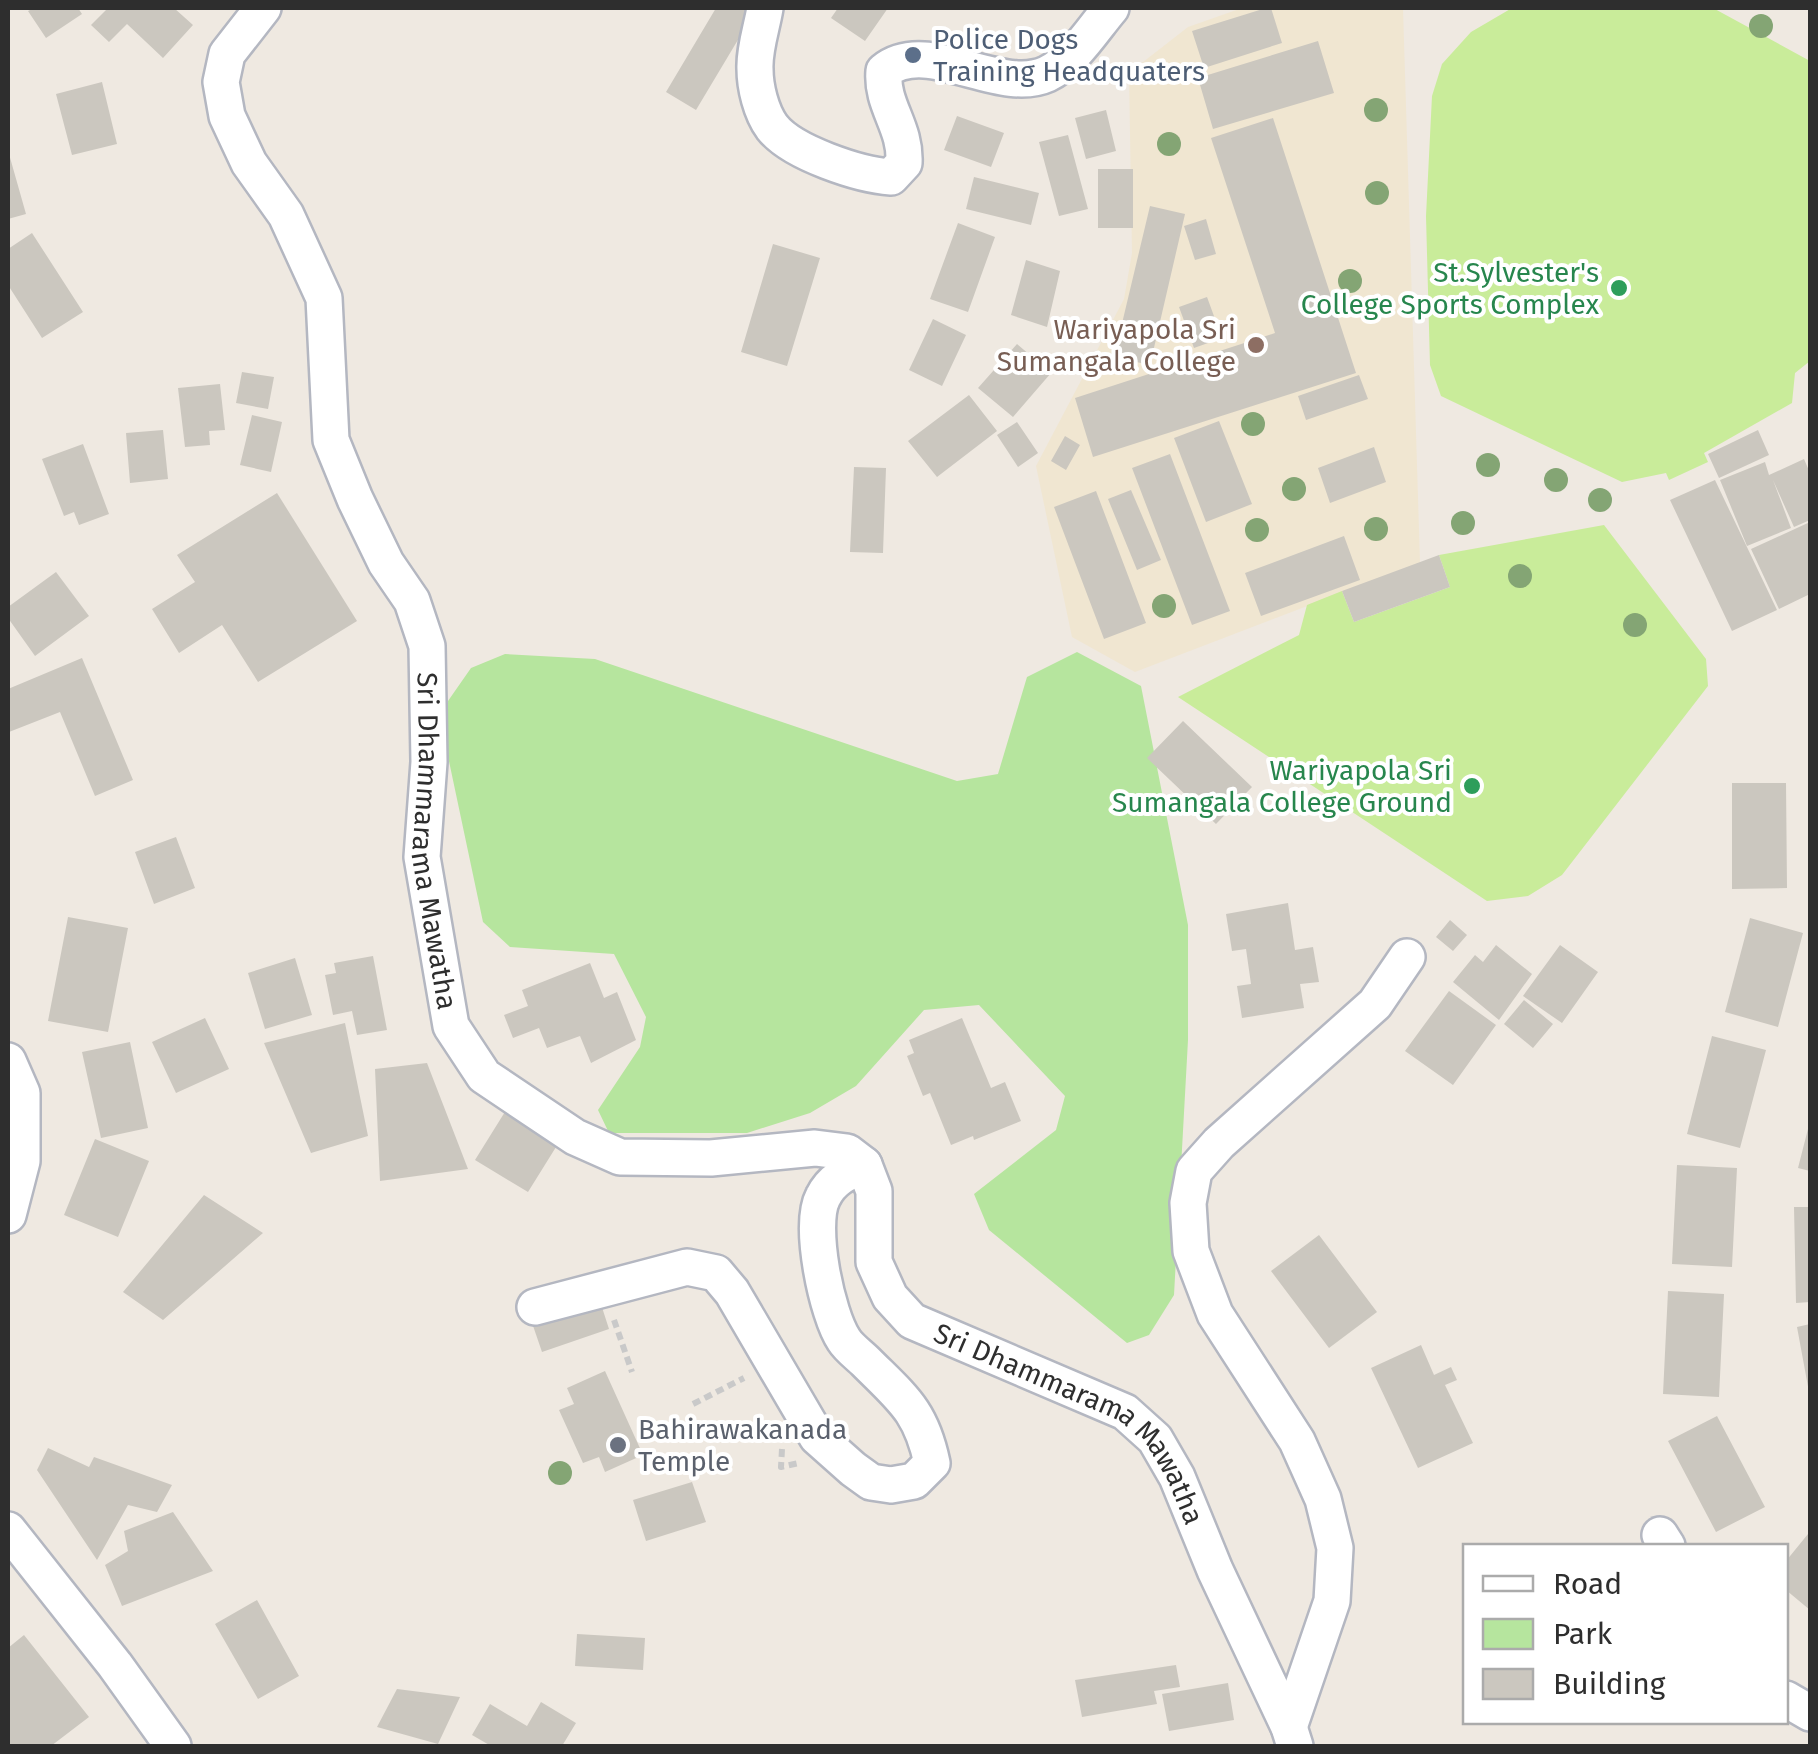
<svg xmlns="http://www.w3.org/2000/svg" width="1818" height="1754" viewBox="0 0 1818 1754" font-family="'Fira Sans',sans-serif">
	<rect width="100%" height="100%" fill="#efe9e1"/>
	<path fill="#f0e6d1" d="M1242 8H1403L1420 563 1135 672 1072 637 1036 466 1124 299 1132 253 1129 73 1188 27Z"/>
	<path fill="#b6e59e" d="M1077 652 1141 686 1188 925V1040L1174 1295 1149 1335 1127 1343 989 1230 974 1194 1056 1130 1065 1096 979 1005 924 1010 856 1086 810 1113 747 1133H609L598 1110 640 1047 646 1017 614 954 510 947 483 922 446 747 448 701 471 668 505 654 595 659 957 781 998 774 1027 677Z"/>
	<path fill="#c9ec9a" d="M1512 8H1713L1810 61V361L1795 373 1792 403 1704 453 1708 462 1669 480 1666 473 1622 482 1441 396 1430 365 1426 216 1432 96 1442 64 1471 32Z
		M1604 525 1706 659 1708 686 1562 875 1528 896 1487 901 1178 697 1299 635 1307 605 1342 591 1354 622 1450 587 1439 555Z"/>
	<path fill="#cbc7bf" d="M34 8H78L82 14 46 38 28 11Z
		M108 8 140 10 174 8 193 25 163 58 127 24 109 42 91 25Z
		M716 8H757L696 110 666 92Z
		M838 8H888L865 41 831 18Z
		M1266 8H1271L1282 43 1204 68 1192 31Z
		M1318 41 1334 93 1213 129 1198 78Z
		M102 82 117 144 72 155 56 94Z
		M1106 110 1116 151 1086 159 1075 118Z
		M957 116 1004 133 991 167 944 150Z
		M1273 118 1356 373 1093 457 1075 398 1275 333 1211 138Z
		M1068 135 1088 209 1059 216 1039 142Z
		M9 154 26 214 8 219V155Z
		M1098 169H1133V228H1098Z
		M974 177 1039 193 1031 225 966 209Z
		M1150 206 1185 214 1150 365 1114 357Z
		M1206 219 1216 254 1195 260 1184 226Z
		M958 223 995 237 968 312 930 299Z
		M32 233 83 312 42 338 8 285V249Z
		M773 244 820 258 787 366 741 352Z
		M1026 260 1060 271 1047 327 1011 315Z
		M1207 297 1222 338 1194 348 1179 307Z
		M933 319 966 335 942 386 909 370Z
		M1017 344 1051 373 1013 417 978 388Z
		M242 372 274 377 268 409 236 403Z
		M1359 375 1368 399 1306 420 1298 396Z
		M220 384 225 430 209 431 210 445 185 447 178 388Z
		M969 395 997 431 937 477 908 441Z
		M252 415 282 422 271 472 240 465Z
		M1219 421 1252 504 1206 522 1174 438Z
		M1017 422 1038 453 1018 467 997 435Z
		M163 430 168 479 130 483 126 433Z
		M1758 430 1769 455 1719 478 1708 454Z
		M1065 436 1080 445 1066 470 1051 461Z
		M83 444 109 514 79 525 74 512 64 516 42 459Z
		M1374 447 1386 482 1330 503 1318 468Z
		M1170 454 1230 611 1192 625 1132 468Z
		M1804 459 1810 473V520L1794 527 1773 480 1791 528 1747 546 1720 480 1765 462 1769 475Z
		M854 467 886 468 883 553 850 552Z
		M1715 480 1777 610 1732 631 1670 500Z
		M1131 490 1161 560 1137 570 1108 499Z
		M1096 491 1146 623 1104 639 1054 507Z
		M277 493 357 621 258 682 222 625 179 653 152 609 195 582 177 555Z
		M1810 522V594L1779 609 1751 549Z
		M1344 536 1360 580 1261 616 1245 573Z
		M1439 555 1450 587 1354 622 1342 591Z
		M56 572 89 616 35 656 8 618V607Z
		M82 658 133 780 95 796 60 712 9 732 8 729V689Z
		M1183 721 1252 787 1216 824 1147 758Z
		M1732 783H1786L1787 888 1732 889Z
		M176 837 195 888 154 904 135 852Z
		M1288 903 1295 950 1313 947 1319 982 1300 984 1304 1008 1242 1018 1237 986 1251 984 1246 949 1232 951 1226 914Z
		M68 917 128 928 108 1032 48 1021Z
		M1750 918 1803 933 1778 1027 1725 1012Z
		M1450 920 1467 935 1453 951 1436 937Z
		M1496 945 1532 974 1499 1020 1453 982 1475 955 1483 962Z
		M1560 945 1598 972 1562 1023 1523 996Z
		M373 956 387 1030 357 1035 352 1011 333 1015 325 975 336 973 334 963Z
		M295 958 312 1015 265 1029 248 973Z
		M590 963 604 998 617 992 636 1040 591 1063 580 1036 547 1048 539 1028 513 1038 504 1015 528 1006 522 990Z
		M1449 991 1496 1025 1453 1085 1405 1051Z
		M1524 1000 1553 1024 1533 1048 1504 1024Z
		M205 1018 229 1069 176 1093 152 1042Z
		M962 1018 991 1088 1005 1082 1021 1121 974 1140 973 1136 951 1145 930 1093 923 1096 907 1056 914 1053 909 1040Z
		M345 1023 368 1136 311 1153 264 1043Z
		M1712 1036 1766 1050 1740 1148 1687 1134Z
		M130 1042 148 1128 101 1138 82 1052Z
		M427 1063 468 1169 380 1181 375 1069Z
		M508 1107 561 1139 528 1192 475 1160Z
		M1809 1125H1810V1171L1798 1168Z
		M95 1139 149 1161 118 1237 64 1215Z
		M1677 1165 1737 1168 1732 1267 1672 1264Z
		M204 1195 263 1233 163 1320 123 1292Z
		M1794 1207H1810V1302L1796 1303Z
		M1319 1235 1377 1312 1329 1348 1271 1271Z
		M1668 1291 1724 1294 1719 1397 1663 1394Z
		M598 1295 609 1329 542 1352 530 1317Z
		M1810 1324V1392H1809L1797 1327Z
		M1421 1345 1434 1375 1451 1367 1457 1380 1445 1385 1473 1443 1418 1468 1371 1368Z
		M605 1371 643 1455 605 1472 599 1457 583 1463 559 1410 574 1404 567 1388Z
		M1717 1416 1765 1507 1716 1532 1668 1441Z
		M48 1448 89 1467 94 1457 172 1485 157 1512 128 1505 97 1560 37 1470Z
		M692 1482 706 1522 646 1541 633 1500Z
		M173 1512 213 1571 122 1606 105 1565 128 1551 124 1531Z
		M1808 1534 1810 1536V1610L1786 1590V1561Z
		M257 1600 299 1676 258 1699 215 1624Z
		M577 1634 645 1638 643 1670 575 1666Z
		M24 1635 89 1717 51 1746H8V1648Z
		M1176 1665 1180 1687 1154 1691 1157 1704 1082 1717 1075 1680Z
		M1228 1683 1234 1720 1169 1731 1162 1694Z
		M397 1689 460 1697 438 1744 377 1727Z
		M541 1702 576 1723 562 1746H491L472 1735 490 1704 527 1726Z"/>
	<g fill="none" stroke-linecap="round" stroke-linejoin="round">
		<defs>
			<g id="minor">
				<path id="s1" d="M263 8 227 54 221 82 227 116 249 163 286 215 324 298 331 440 355 499 386 563 412 601 427 646 429 762 422 857 451 1026 484 1076 575 1137 620 1157 711 1158 815 1148 847 1152 864 1165 874 1191V1262L890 1297 912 1321 1125 1412 1155 1439 1177 1477 1215 1570 1289 1727 1295 1746"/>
				<path d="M765 8C762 27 754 49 755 69 755 87 761 112 772 127 792 153 860 175 891 177L904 163C906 126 881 106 884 71 927 36 999 96 1047 74 1074 61 1093 29 1111 8"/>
				<path d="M8 1061 22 1093V1161L8 1215"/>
				<path d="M535 1307 687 1267 716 1273 732 1292 817 1437 853 1469 871 1482 891 1485 914 1481 932 1463C921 1411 903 1399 866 1362 859 1355 849 1348 844 1340 827 1315 808 1225 823 1197 832 1179 846 1173 864 1165"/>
				<path d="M8 1530 115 1665 173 1746"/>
				<path d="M1660 1535 1667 1546"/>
				<path d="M1786 1699 1810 1713"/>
				<path d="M1289 1727 1332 1601 1335 1548 1323 1499 1297 1441 1215 1314 1191 1251 1188 1203 1194 1171 1219 1143 1375 1004 1407 957"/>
			</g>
		</defs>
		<use href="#minor" stroke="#b4b7c1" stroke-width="40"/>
		<path stroke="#c9c9c9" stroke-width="6" stroke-dasharray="8 5" stroke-linecap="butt" d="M614 1320 632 1372
			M693 1404 744 1378
			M782 1449 781 1467 799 1463"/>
		<use href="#minor" stroke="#fff" stroke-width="35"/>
	</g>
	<g fill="#84a574">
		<circle cx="1761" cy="26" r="12"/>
		<circle cx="1376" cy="110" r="12"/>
		<circle cx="1169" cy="144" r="12"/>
		<circle cx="1377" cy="193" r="12"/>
		<circle cx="1350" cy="281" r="12"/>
		<circle cx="1253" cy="424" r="12"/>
		<circle cx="1488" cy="465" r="12"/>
		<circle cx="1556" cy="480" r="12"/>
		<circle cx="1294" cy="489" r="12"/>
		<circle cx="1600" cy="500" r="12"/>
		<circle cx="1463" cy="523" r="12"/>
		<circle cx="1376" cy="529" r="12"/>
		<circle cx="1257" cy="530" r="12"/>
		<circle cx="1520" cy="576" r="12"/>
		<circle cx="1164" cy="606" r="12"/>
		<circle cx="1635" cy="625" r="12"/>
		<circle cx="560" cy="1473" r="12"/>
	</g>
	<circle fill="#5c6f8a" stroke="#fff" stroke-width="4" cx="913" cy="55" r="10"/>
	<g fill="#2e9e5b" stroke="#fff" stroke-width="4">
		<circle cx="1619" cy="288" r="10"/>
		<circle cx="1472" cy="786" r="10"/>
	</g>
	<circle fill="#8d6e63" stroke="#fff" stroke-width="4" cx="1256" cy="345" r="10"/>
	<circle fill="#6b7280" stroke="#fff" stroke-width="4" cx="618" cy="1445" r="10"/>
	<g text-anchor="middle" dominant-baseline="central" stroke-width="8" stroke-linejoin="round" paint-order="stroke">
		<g font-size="28" fill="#4e5e75" stroke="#fff" text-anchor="start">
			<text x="933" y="39">Police Dogs<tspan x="933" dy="32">Training Headquaters</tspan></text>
		</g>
		<g font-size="28" fill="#27864d" stroke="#fff" text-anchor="end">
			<text x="1599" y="272">St.Sylvester's<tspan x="1599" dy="32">College Sports Complex</tspan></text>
			<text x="1452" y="770">Wariyapola Sri<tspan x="1452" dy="32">Sumangala College Ground</tspan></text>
		</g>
		<g font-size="28" fill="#785e54" stroke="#fff" text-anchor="end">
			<text x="1236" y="329">Wariyapola Sri<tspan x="1236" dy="32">Sumangala College</tspan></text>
		</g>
		<g font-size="28" fill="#2e2e2e" stroke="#fff">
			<text stroke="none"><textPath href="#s1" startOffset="895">Sri Dhammarama Mawatha</textPath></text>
			<text stroke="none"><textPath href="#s1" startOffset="1915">Sri Dhammarama Mawatha</textPath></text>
		</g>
		<g font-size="28" fill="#5b616d" stroke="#fff" text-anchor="start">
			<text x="638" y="1429">Bahirawakanada<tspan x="638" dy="32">Temple</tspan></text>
		</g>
	</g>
	<rect width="1818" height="1754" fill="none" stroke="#2e2e2e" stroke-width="20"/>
	<rect x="1463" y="1544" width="325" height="180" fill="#ffffff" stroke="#ababab" stroke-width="2.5"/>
	<rect x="1483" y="1576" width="50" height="15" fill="#ffffff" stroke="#ababab" stroke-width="2.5"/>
	<text x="1553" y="1594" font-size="30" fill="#2e2e2e">Road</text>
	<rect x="1483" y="1619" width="50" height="30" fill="#b6e59e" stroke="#ababab" stroke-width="2.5"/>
	<text x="1553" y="1644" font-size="30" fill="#2e2e2e">Park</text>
	<rect x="1483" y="1669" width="50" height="30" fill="#cbc7bf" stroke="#ababab" stroke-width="2.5"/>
	<text x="1553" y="1694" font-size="30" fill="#2e2e2e">Building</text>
</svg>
